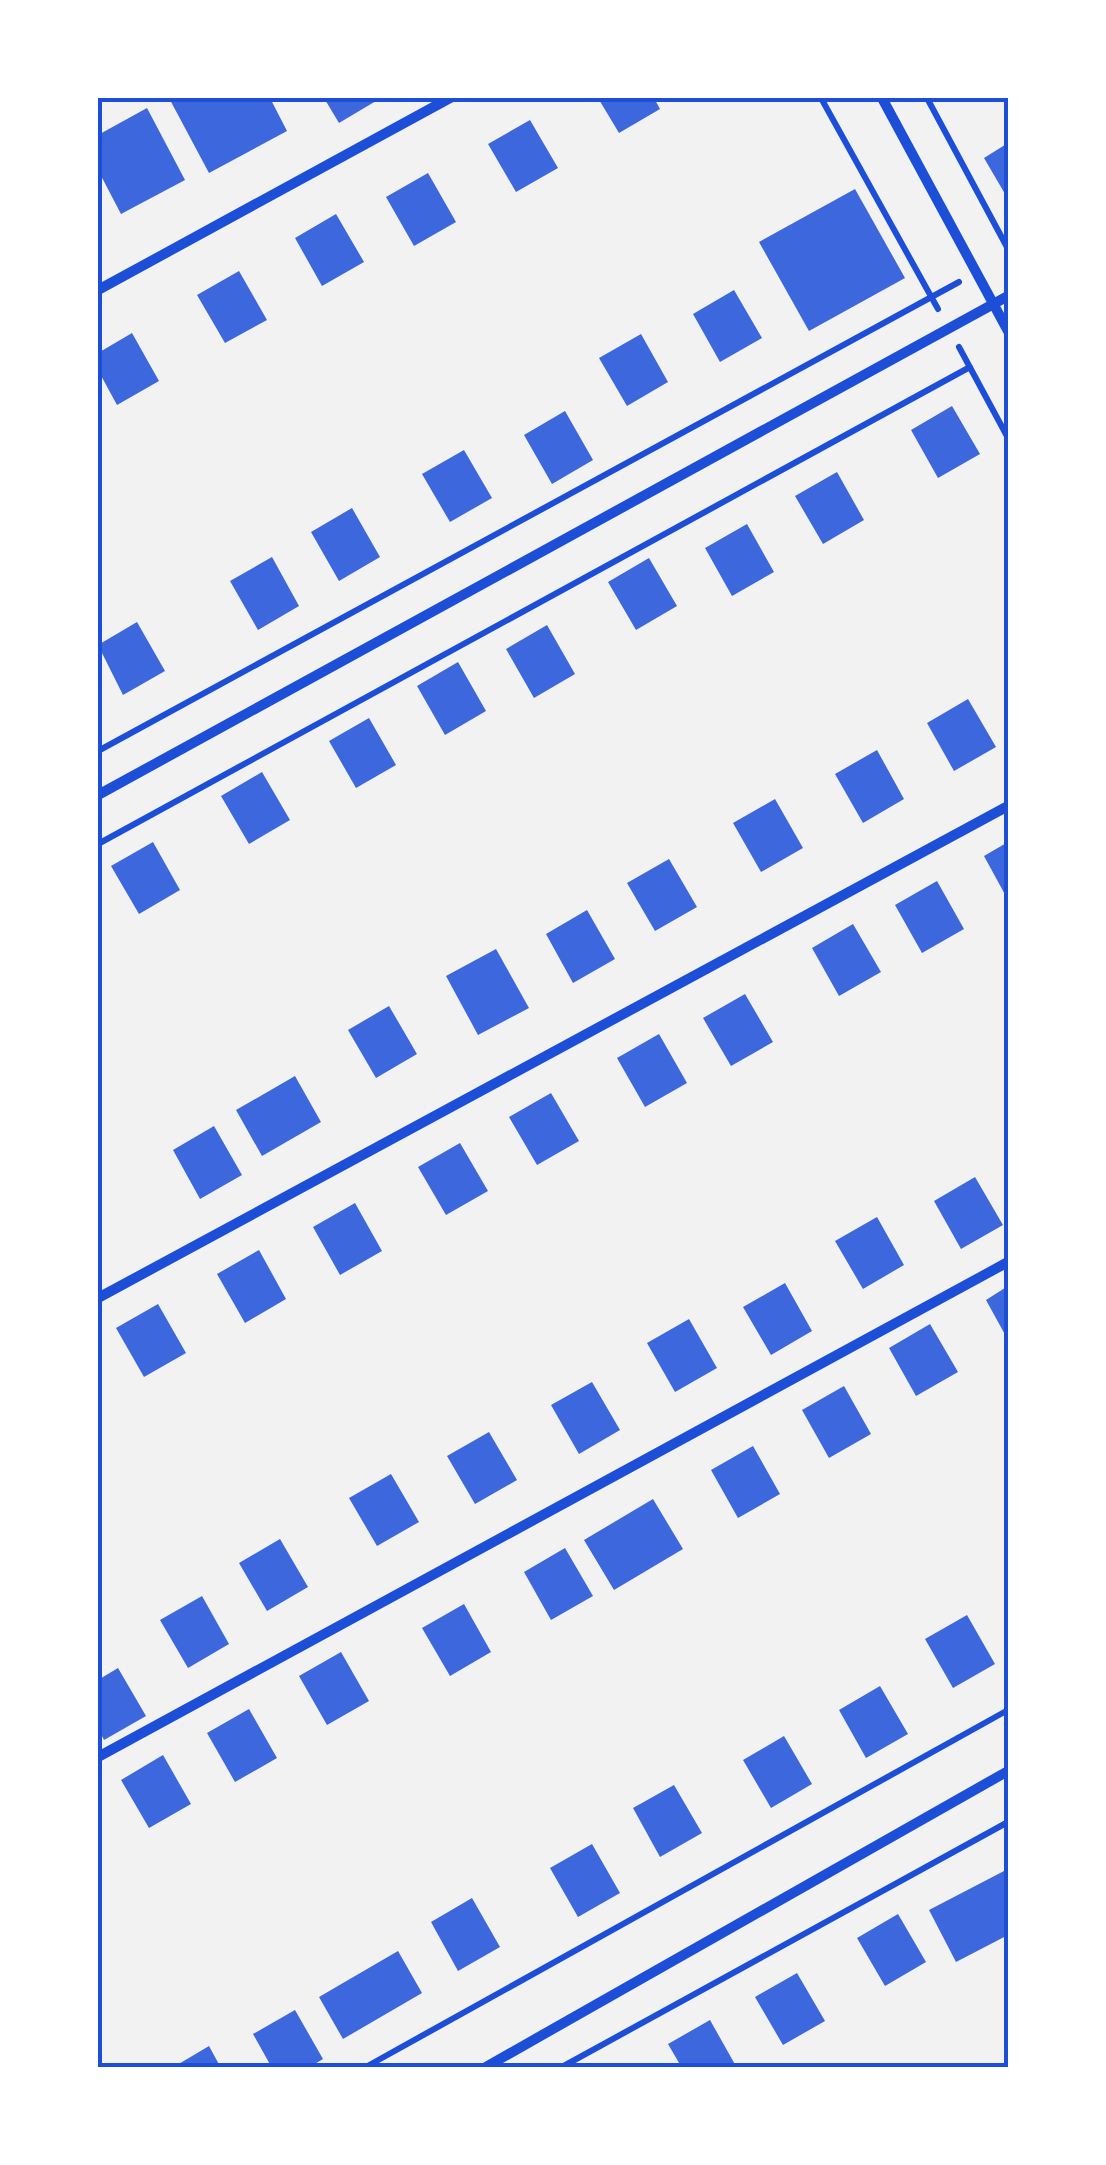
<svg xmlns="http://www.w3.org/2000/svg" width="1106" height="2165" viewBox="0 0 1106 2165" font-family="Arial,sans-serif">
	<rect width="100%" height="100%" fill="#f2f2f2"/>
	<path fill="#3d67dc" d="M169 98H270L287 131 209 173Z
		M324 98H381L339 123Z
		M598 98H654L660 109 619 133Z
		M147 108 185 180 121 214 98 170V135Z
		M530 120 558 168 516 192 488 144Z
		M1008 143V199L984 158Z
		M428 173 456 222 414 246 386 197Z
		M855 189 905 278 809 331 759 242Z
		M336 214 364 262 322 286 295 238Z
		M239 271 267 320 225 343 197 295Z
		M734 290 762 338 720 362 693 314Z
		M132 333 159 381 117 405 98 370V353Z
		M641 334 668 382 627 406 599 358Z
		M952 406 980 454 938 478 911 430Z
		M565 411 593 460 552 484 524 435Z
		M464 450 492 498 450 522 422 474Z
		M837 472 864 520 823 544 795 496Z
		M352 508 380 557 339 581 311 532Z
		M747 524 774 572 732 596 705 548Z
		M272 557 299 606 258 630 230 581Z
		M649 558 677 606 636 630 608 582Z
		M137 622 165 671 123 695 98 645Z
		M547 625 575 674 534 698 506 649Z
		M458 662 486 711 445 735 417 686Z
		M968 699 996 747 954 771 927 723Z
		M369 718 396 765 356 788 329 741Z
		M877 750 904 799 863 823 835 774Z
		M262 772 290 820 249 844 221 796Z
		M775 799 803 848 761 872 733 823Z
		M153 842 180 890 139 914 111 866Z
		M1008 842V900L984 856Z
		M669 859 697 907 655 931 627 883Z
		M937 881 964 929 922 953 895 905Z
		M587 910 615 959 573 983 546 934Z
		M853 924 881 972 839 996 812 948Z
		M496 949 529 1008 478 1035 446 976Z
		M745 994 773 1042 731 1066 703 1018Z
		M389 1006 417 1054 376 1078 348 1030Z
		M659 1034 687 1083 645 1107 617 1058Z
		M295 1076 321 1122 262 1156 236 1110Z
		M551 1093 579 1141 537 1165 509 1117Z
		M214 1126 242 1175 200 1199 173 1150Z
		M460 1143 488 1191 446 1215 418 1167Z
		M975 1177 1003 1225 961 1249 934 1201Z
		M355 1203 382 1251 340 1275 313 1227Z
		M877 1217 904 1265 863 1289 835 1241Z
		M259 1250 286 1299 245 1323 217 1274Z
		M785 1283 812 1331 771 1355 743 1307Z
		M1008 1286V1340L986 1300Z
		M158 1304 186 1353 144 1377 116 1328Z
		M689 1319 717 1368 675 1392 647 1343Z
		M930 1324 958 1372 916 1396 889 1348Z
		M592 1382 620 1430 579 1454 551 1405Z
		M844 1386 871 1434 829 1458 802 1410Z
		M489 1432 517 1480 475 1504 447 1456Z
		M753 1446 780 1494 738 1518 711 1470Z
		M391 1474 419 1522 377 1546 349 1498Z
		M653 1499 683 1549 614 1590 584 1540Z
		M280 1539 308 1587 267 1611 239 1563Z
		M565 1548 593 1596 551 1620 524 1572Z
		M202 1596 229 1644 188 1668 160 1620Z
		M464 1604 491 1652 450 1676 422 1628Z
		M967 1615 995 1664 953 1688 925 1639Z
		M341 1652 369 1701 327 1725 299 1676Z
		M118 1668 146 1716 104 1740 98 1728V1680Z
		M880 1686 908 1734 866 1758 839 1710Z
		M249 1709 277 1758 235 1782 207 1733Z
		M784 1736 812 1784 771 1808 743 1760Z
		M163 1755 191 1804 149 1828 121 1780Z
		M674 1785 702 1833 660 1857 633 1808Z
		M592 1844 620 1893 578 1917 550 1868Z
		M1004 1871 1008 1880V1935L956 1962 929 1910Z
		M472 1898 500 1947 458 1971 431 1922Z
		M898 1914 926 1962 885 1986 857 1938Z
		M398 1951 422 1993 343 2039 319 1997Z
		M797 1973 825 2021 783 2045 755 1997Z
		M295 2010 323 2059 308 2068H272L253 2034Z
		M710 2020 737 2068H682L668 2044Z
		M209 2046 221 2068H172Z"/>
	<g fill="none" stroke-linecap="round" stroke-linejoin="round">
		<path stroke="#1d4ed8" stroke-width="6" d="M821 98 938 309
			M927 98 1008 249
			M959 347 1008 438
			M98 751 959 282
			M98 844 970 367
			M364 2068 1008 1710
			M560 2068 1008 1822"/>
		<path stroke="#1d4ed8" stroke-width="10" d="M882 98 1008 331
			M98 290 450 98
			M98 795 1008 296
			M98 1298 1008 806
			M98 1757 1008 1262
			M484 2068 1008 1771"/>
	</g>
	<rect width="1106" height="2165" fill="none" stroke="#ffffff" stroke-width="200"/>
	<rect x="100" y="100" width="906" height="1965" fill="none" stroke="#1d4ed8" stroke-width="4"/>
</svg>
